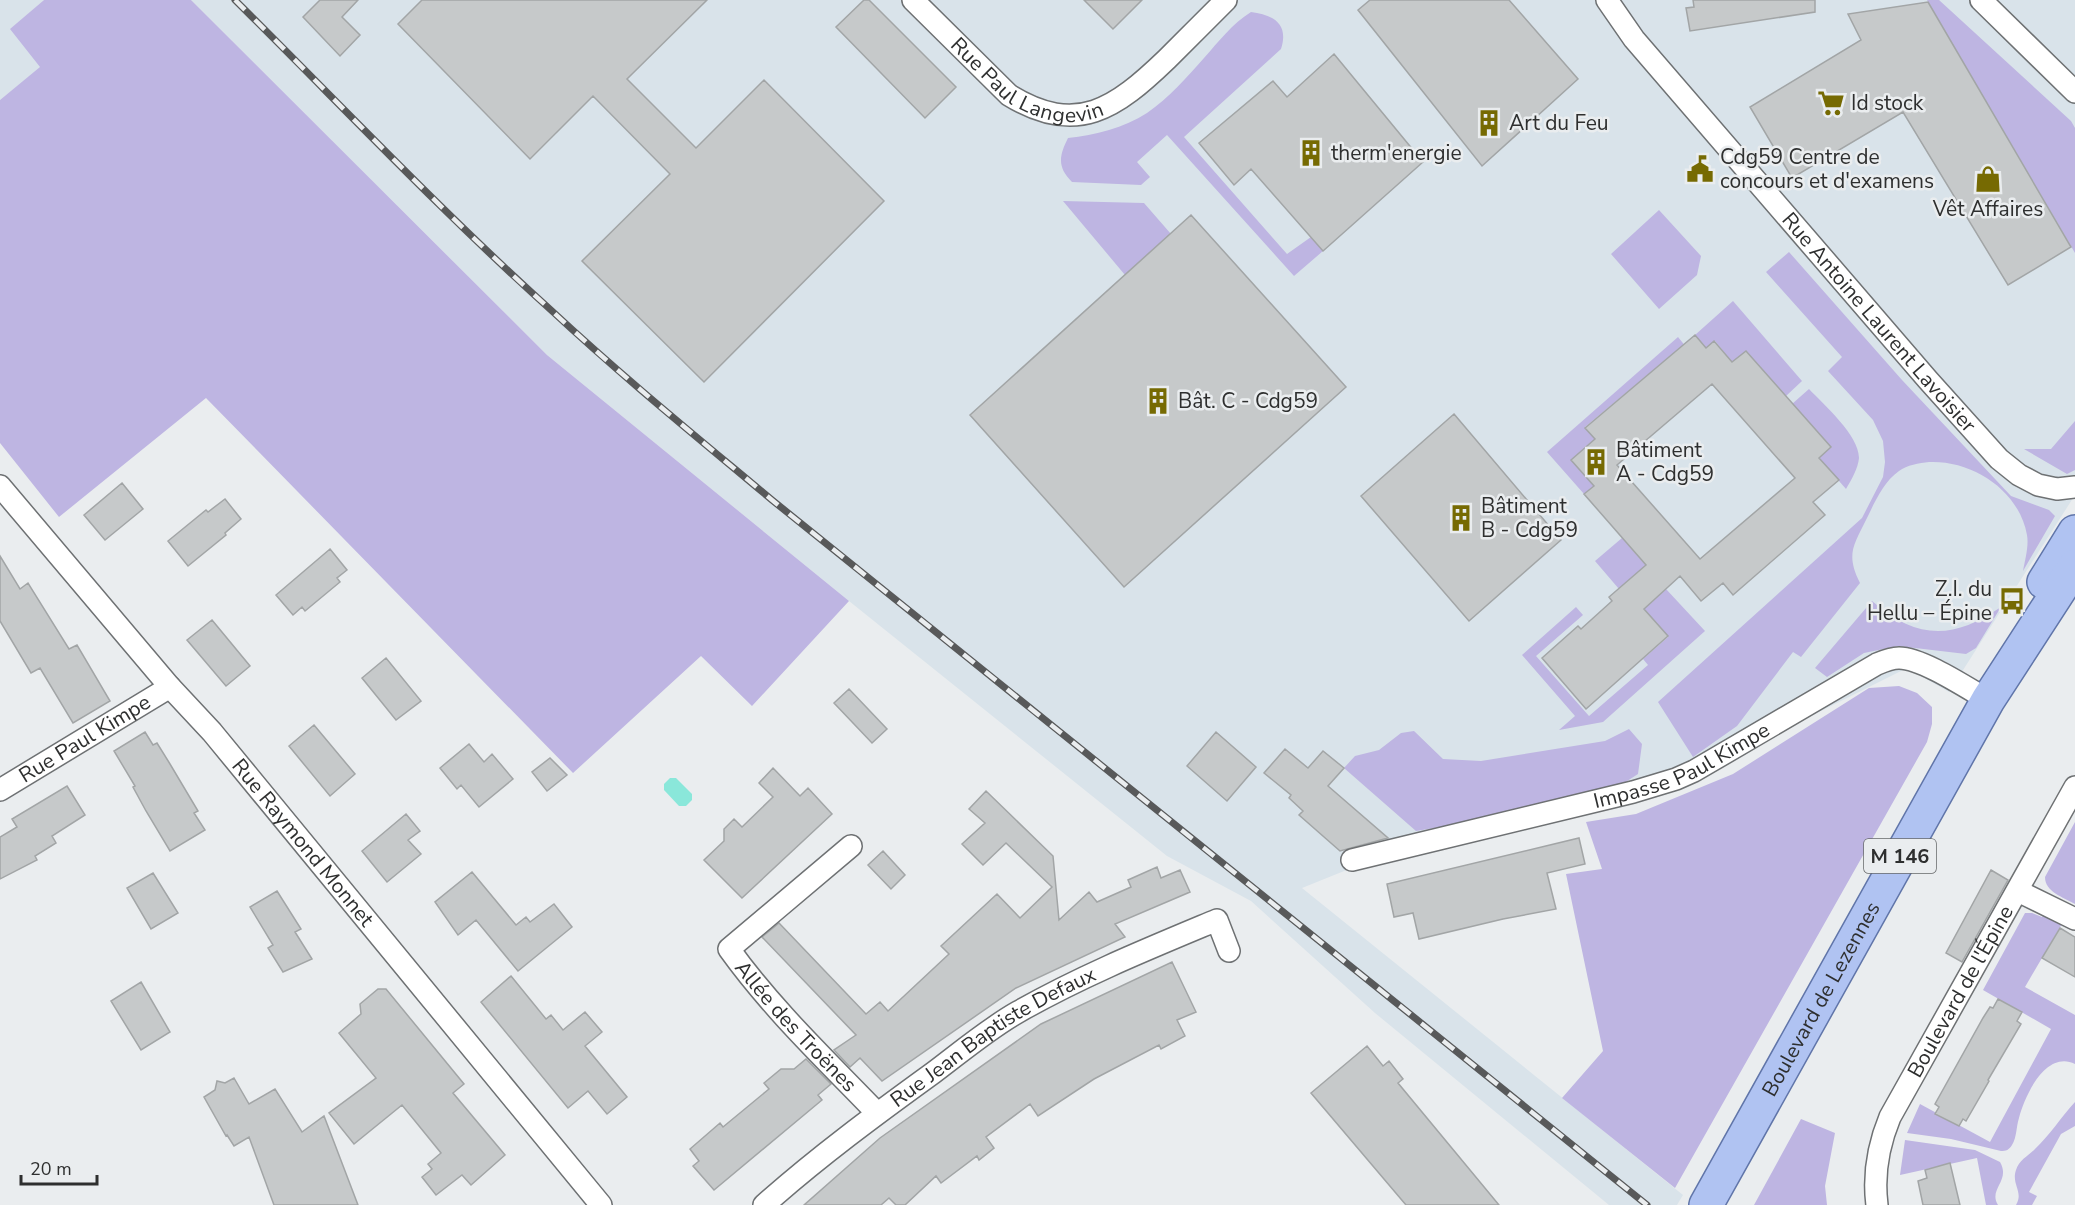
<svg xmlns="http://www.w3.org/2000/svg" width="2075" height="1205" viewBox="0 0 2075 1205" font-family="'Nunito Sans',sans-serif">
	<rect width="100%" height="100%" fill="#eaedef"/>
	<path fill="#d9e3ea" d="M0 0H44L11 29 41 67 0 100Z
		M191 0H2075V495L1949 692 1907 668 1683 780 1364 863 1302 888 1683 1195 1677 1205H1609L1375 1013 1251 901 1167 856 849 601 547 355Z"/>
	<path fill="#beb5e2" d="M44 0H191L547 355 849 601 752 706 701 656 573 773 206 398 59 517 0 443V100L40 67 10 29Z
		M1927 0H1939L2071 121 2075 128V253Z
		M1251 12C1274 15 1289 24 1281 49L1184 137 1287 254 1311 237 1323 251 1294 276 1167 135 1137 162 1150 177 1141 185 1072 182C1057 167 1059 156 1068 138 1095 135 1124 128 1147 113 1169 98 1187 77 1204 58 1219 41 1232 24 1251 12Z
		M1063 201 1144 203 1171 234 1125 275Z
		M1659 210 1701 256 1697 275 1659 309 1611 254Z
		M1789 252 1902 380 2011 496 2049 510 2055 516 2023 571C2025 560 2029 546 2027 535 2019 490 1972 460 1929 462 1919 463 1907 465 1899 471 1883 482 1874 504 1866 520 1853 546 1846 555 1860 583L1801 657 1793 652 1737 726 1693 757 1658 702 1862 518 1883 477 1885 462 1883 441 1873 420 1828 371 1842 357 1766 272Z
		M1733 301 1802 381 1786 396 1732 362 1715 341 1706 348 1695 335Z
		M1678 337 1695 358 1680 348 1585 427 1595 439 1571 460 1594 486 1584 494 1547 452Z
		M1809 389C1824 405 1859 435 1859 458 1858 469 1851 480 1846 489L1819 458 1830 447 1792 404Z
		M2075 421V470L2067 474 2024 449H2051Z
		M1622 538 1661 583 1619 589 1595 561Z
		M1666 589 1705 631 1603 722 1559 730 1575 716 1522 655 1576 607 1583 615 1536 656 1589 716 1648 665 1643 659 1668 637 1644 609Z
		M1872 601C1917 640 1953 640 2001 607L1976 648 1966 654 1898 646 1864 653 1827 677 1815 668Z
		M1899 686 1917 693 1932 707V724L1927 742 1675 1188 1562 1098 1603 1051 1566 874 1602 869 1586 822 1636 814 1733 774 1869 688Z
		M1629 729 1642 744 1638 774 1624 783 1452 825 1416 831 1344 768 1355 756 1379 750 1401 733 1414 731 1443 759 1481 761 1605 741Z
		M2075 822V904C2063 897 2045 892 2045 877Z
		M2025 913H2032L2042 917 2045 913 2063 922 2025 987 2075 1015V1064C2046 1050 2025 1095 2019 1118 2016 1127 2017 1137 2012 1145 2009 1150 2006 1151 2001 1151L1951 1139 1907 1133 1920 1104 1990 1142 2051 1029 1983 990Z
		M2075 1102V1126L2061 1134 2029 1192 2037 1196 2032 1205H2016C2024 1192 2011 1184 2016 1170 2019 1160 2028 1156 2035 1149 2050 1135 2061 1117 2075 1102Z
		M1801 1119 1835 1133 1825 1186 1827 1205H1754Z
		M1905 1140 1975 1150 2000 1162C2011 1181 1988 1189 1998 1205H1986L1977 1158 1900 1175Z"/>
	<path fill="#8ae7da" d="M670 778H676L692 794V800L686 806H679L664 790V784Z"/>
	<path fill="#c6c9ca" stroke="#a2a5a6" stroke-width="1.5" fill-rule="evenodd" d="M320 0H358L342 17 360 35 340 56 303 17Z
		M422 0H707L627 79 696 148 764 80 884 201 704 382 582 261 670 174 593 96 530 159 398 24Z
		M864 0H869L956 87 925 118 836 27Z
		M1084 0H1142L1113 29Z
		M1370 0H1509L1578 79 1482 166 1358 10Z
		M1693 0H1815V12L1690 31 1686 8 1694 7Z
		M1928 2 2071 247 2008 285 1903 112 1792 178 1750 107 1861 40 1848 14Z
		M1334 54 1423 162 1323 251 1251 169 1234 185 1199 143 1273 81 1287 97Z
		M1191 215 1346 387 1124 587 970 415Z
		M1695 335 1706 348 1714 341 1732 362 1746 351 1831 447 1819 458 1839 480 1813 502 1825 515 1733 595 1723 583 1701 601 1680 576 1644 609 1668 636 1586 709 1542 658 1578 626 1581 629 1612 601 1609 597 1646 565 1584 494 1594 486 1571 460 1595 439 1585 428ZM1712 384 1795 478 1700 559 1617 465Z
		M1454 414 1561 540 1469 621 1361 496Z
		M122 483 143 509 105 540 84 515Z
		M225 499 241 519 225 533 226 535 188 566 168 541 206 510 208 512Z
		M330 549 347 570 337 578 340 582 305 611 302 607 293 615 276 595Z
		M0 556 20 589 28 583 69 649 77 645 110 701 73 723 40 668 31 673 0 621Z
		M212 620 250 666 226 686 187 640Z
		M386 658 421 701 396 720 362 678Z
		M849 689 887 729 872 743 834 703Z
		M314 725 355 774 330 796 289 746Z
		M145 732 153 745 157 743 170 764 198 811 194 813 205 830 170 851 146 811 133 787 135 786 114 751Z
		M1216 732 1256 767 1227 801 1187 766Z
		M469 744 484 762 492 754 513 779 479 807 461 785 457 789 440 768Z
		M1285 749 1308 768 1323 751 1344 768 1328 786 1388 838 1340 851 1299 815 1303 811 1289 798 1291 795 1264 773Z
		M550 758 567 775 547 791 532 772Z
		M773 768 800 796 808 788 832 814 742 898 704 860 724 841V829L734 819 742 827 773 797 759 783Z
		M67 786 85 815 52 836 56 843 35 856 37 860 0 879V837L17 827 12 819Z
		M986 791 1053 856 1059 920 1089 892 1097 902 1131 887 1128 880 1157 867 1161 878 1180 870 1190 892 1115 924 1125 937 1016 988 882 1081 860 1058 850 1067 834 1050 856 1035 762 937 779 923 866 1014 880 1002 888 1011 949 954 941 946 997 894 1020 918 1052 887 1006 843 983 865 962 844 985 823 969 809Z
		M406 814 420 831 408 840 421 854 387 882 362 851Z
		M1579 838 1585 864 1547 873 1556 909 1503 919 1419 939 1413 913 1394 917 1387 884Z
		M883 851 905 875 891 889 868 865Z
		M1991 870 2008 880 1962 962 1946 953Z
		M472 872 516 925 526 917 530 922 554 904 572 927 518 971 476 920 458 935 435 902Z
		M153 873 178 913 151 929 127 888Z
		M277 891 301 929 295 932 312 959 283 972 268 948 273 945 250 907Z
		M2060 928 2075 937V977L2042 958Z
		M1172 962 1196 1012 1177 1020 1185 1036 1161 1049 1159 1045 1094 1079 1038 1116 1030 1104 986 1137 994 1148 979 1160 977 1156 941 1183 936 1176 905 1205H896L889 1198 881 1205H804L880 1138 1041 1024Z
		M511 976 546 1019 551 1015 563 1030 585 1012 602 1032 585 1046 627 1097 607 1114 588 1091 568 1108 481 1002Z
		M141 982 170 1032 141 1050 111 1001Z
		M378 989H386L464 1084 453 1093 505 1155 471 1185 462 1175 436 1195 422 1177 432 1169 428 1164 441 1153 402 1105 354 1144 329 1113 376 1078 339 1033 361 1014 360 1004Z
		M1998 999 2022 1012 2017 1021 2021 1024 1988 1080 1989 1081 1966 1121 1963 1119 1959 1126 1935 1114 1939 1107 1935 1104 1983 1018 1990 1007 1993 1008Z
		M1367 1046 1383 1066 1389 1061 1403 1079 1398 1083 1499 1205H1406L1311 1093Z
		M806 1059 831 1084 818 1095 822 1100 714 1190 693 1166 699 1161 690 1149 720 1123 723 1127 769 1089 764 1083 781 1069H794Z
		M234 1078 249 1104 275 1089 302 1132 324 1116 358 1205H274L249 1137 234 1146 227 1135 226 1136 204 1097 215 1090 217 1081 225 1083Z
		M1950 1163 1960 1205H1923L1918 1181 1927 1178 1925 1170Z"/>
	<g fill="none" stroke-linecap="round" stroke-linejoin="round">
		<defs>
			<g id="street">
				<path id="s1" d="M913 0 1009 95C1077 137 1116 108 1167 59 1187 39 1206 20 1226 0"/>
				<path id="s2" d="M1607 0 1634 39 1928 380 1999 459 2019 475 2038 485 2057 489 2075 487"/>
				<path d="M1981 0 2075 92"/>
				<path id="s3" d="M0 486 170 687 212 732 601 1205"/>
				<path id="s4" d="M0 790 170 687"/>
				<path id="s5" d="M851 846 729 949C772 1009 826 1060 877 1113"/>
				<path id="s6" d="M1352 860 1633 792 1676 779 1694 771 1877 664C1884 661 1891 658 1899 658 1922 658 1967 688 1988 700"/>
				<path d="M2018 891 2075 919"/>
				<path id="s7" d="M764 1205C818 1157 875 1115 933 1073 961 1052 988 1029 1018 1012 1081 976 1150 948 1217 920L1229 951"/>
				<path id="s8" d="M1877 1205C1873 1174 1878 1146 1890 1117L2075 787"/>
			</g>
			<g id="primary">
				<path d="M2044 582 2075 532"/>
				<path id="s9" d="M1706 1205 1988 700 2075 566"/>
			</g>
		</defs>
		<use href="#street" stroke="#6e7173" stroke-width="24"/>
		<use href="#primary" stroke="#6075a9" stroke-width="36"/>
		<use href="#street" stroke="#fff" stroke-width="21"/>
		<use href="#primary" stroke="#b0c3f2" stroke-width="33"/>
		<defs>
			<path id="rail" d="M235 0C340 104 442 212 552 311 623 377 698 438 772 500L1647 1205"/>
		</defs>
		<use href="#rail" stroke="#58595a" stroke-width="7"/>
		<use href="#rail" stroke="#eaedef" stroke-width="4.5" stroke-dasharray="14" stroke-linecap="butt"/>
	</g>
	<defs>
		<symbol id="supermarket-bare" viewBox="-9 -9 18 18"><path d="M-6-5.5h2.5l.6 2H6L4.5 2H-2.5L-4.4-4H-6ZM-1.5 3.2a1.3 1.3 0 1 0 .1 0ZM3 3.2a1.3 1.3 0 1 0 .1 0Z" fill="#766a02" stroke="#eaedef" stroke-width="2.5" paint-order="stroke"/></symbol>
		<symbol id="building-bare" viewBox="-9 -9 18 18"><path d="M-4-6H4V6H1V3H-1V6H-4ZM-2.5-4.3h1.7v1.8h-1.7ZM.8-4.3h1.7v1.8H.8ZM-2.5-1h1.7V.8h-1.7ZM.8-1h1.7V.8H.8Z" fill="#766a02" stroke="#eaedef" stroke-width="2.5" paint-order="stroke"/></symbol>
		<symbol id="civic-bare" viewBox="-9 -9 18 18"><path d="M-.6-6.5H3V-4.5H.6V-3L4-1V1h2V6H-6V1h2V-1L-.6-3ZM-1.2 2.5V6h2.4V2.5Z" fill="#766a02" stroke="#eaedef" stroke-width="2.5" paint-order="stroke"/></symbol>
		<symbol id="shop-bare" viewBox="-9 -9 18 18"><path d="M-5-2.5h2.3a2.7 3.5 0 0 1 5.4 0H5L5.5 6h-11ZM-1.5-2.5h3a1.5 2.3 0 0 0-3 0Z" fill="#766a02" stroke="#eaedef" stroke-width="2.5" paint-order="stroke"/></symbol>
		<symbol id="bus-bare" viewBox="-9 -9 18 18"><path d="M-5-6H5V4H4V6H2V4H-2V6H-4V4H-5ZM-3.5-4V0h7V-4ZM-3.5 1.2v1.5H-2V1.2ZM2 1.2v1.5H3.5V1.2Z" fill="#766a02" stroke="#eaedef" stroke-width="2.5" paint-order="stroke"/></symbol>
	</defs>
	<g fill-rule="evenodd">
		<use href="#supermarket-bare" x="1812" y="84" width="38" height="38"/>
		<use href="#building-bare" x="1470" y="104" width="38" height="38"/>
		<use href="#building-bare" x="1292" y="134" width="38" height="38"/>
		<use href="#civic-bare" x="1681" y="150" width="38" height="38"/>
		<use href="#shop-bare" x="1969" y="160" width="38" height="38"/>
		<use href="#building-bare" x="1139" y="382" width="38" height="38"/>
		<use href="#building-bare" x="1577" y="443" width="38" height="38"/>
		<use href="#building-bare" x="1442" y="499" width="38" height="38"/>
		<use href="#bus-bare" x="1993" y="582" width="38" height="38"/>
	</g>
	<g text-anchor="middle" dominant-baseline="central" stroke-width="5" stroke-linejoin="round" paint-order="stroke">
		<rect fill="#eaedef" stroke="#666869" stroke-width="1.5" x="1864" y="839" width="72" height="34" rx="4.5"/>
		<g font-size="20" font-weight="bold" fill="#2e2f2f">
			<text x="1900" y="856">M 146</text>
		</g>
		<g font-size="21" fill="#2e2f2f" stroke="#eaedef">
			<text stroke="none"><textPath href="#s1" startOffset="146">Rue Paul Langevin</textPath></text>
			<text stroke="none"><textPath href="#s2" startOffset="422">Rue Antoine Laurent Lavoisier</textPath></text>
			<text stroke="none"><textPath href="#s4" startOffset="99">Rue Paul Kimpe</textPath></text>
			<text stroke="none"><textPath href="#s6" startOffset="344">Impasse Paul Kimpe</textPath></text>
			<text stroke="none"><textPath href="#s3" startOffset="468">Rue Raymond Monnet</textPath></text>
			<text stroke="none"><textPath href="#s8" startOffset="234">Boulevard de l'Épine</textPath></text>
			<text stroke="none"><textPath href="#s9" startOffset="236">Boulevard de Lezennes</textPath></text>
			<text stroke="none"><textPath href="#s5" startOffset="262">Allée des Troënes</textPath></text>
			<text stroke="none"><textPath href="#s7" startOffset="285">Rue Jean Baptiste Defaux</textPath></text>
		</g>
		<g font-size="21" fill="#2e2f2f" stroke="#eaedef" text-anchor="start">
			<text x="1851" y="103">Id stock</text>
			<text x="1509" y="123">Art du Feu</text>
			<text x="1331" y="153">therm'energie</text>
			<text x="1720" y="157">Cdg59 Centre de<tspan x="1720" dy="24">concours et d'examens</tspan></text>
			<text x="1988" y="209" text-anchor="middle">Vêt Affaires</text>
			<text x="1178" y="401">Bât. C - Cdg59</text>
			<text x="1616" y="450">Bâtiment<tspan x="1616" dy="24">A - Cdg59</tspan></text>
			<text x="1481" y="506">Bâtiment<tspan x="1481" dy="24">B - Cdg59</tspan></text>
			<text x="1992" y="589" text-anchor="end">Z.I. du<tspan x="1992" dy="24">Hellu – Épine</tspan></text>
		</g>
	</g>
	<path d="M21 1175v9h76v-9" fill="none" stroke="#2e2f2f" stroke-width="3"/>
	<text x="30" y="1175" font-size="18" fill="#2e2f2f" stroke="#eaedef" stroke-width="4.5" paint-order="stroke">20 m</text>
</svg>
